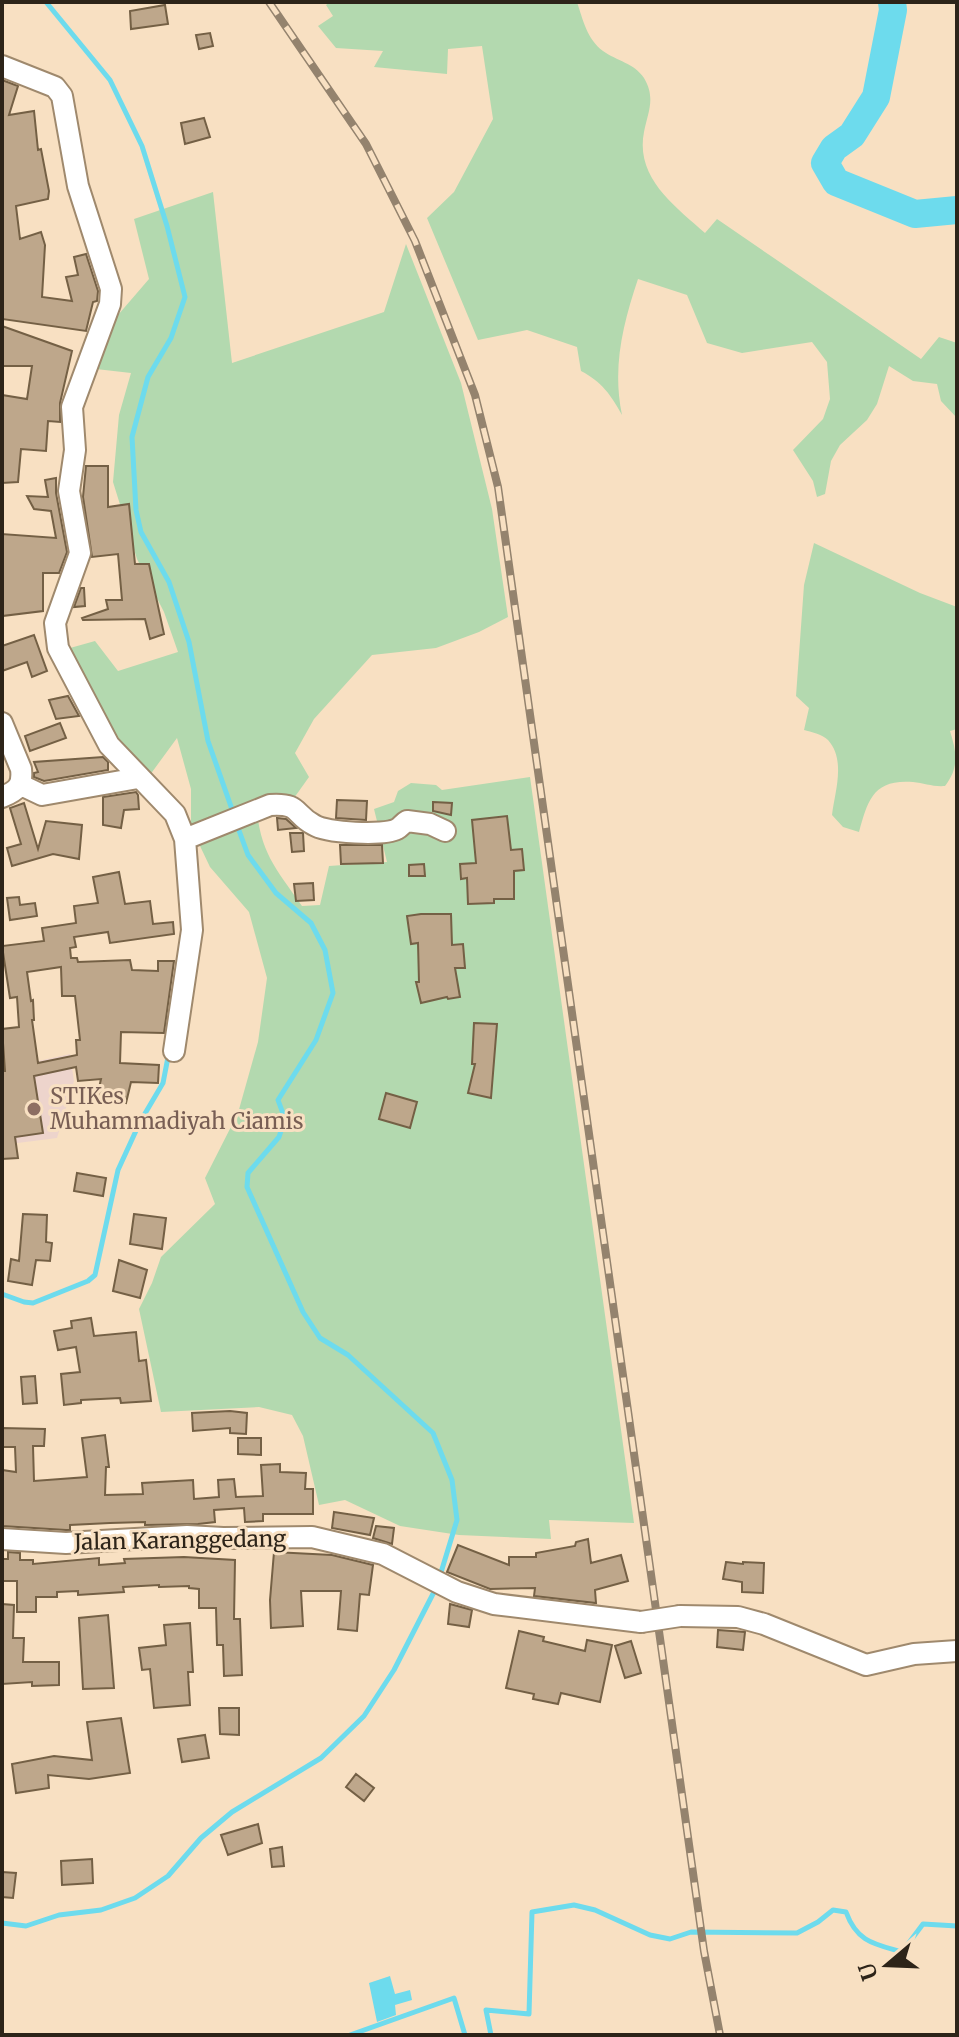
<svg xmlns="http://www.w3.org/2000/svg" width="959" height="2037" viewBox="0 0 959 2037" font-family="Merriweather,serif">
	<rect width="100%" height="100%" fill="#f8e0c2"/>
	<path fill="#edd4cc" d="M70 1054 74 1081 57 1138 2 1145V1069Z"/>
	<path fill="#b3d9af" d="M330 2H577C583 20 587 39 603 51 617 61 634 63 644 78 656 98 648 112 644 132 635 178 675 206 705 233L717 219 921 359 939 337 957 343V418L941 401 937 384 913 381 889 366 877 404 867 420 840 445 831 461 825 494 817 497 813 481 793 450 823 419 830 399 827 362 812 342 742 353 707 343 687 295 638 279C623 324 612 367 622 415 611 395 602 382 581 371L577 347 527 330 478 340 427 218 454 192 493 119 482 46 448 49 447 74 374 67 383 51 336 48 318 26 333 16 326 5Z
		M213 192 232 363 384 312 406 244 461 383 492 509 508 617 479 632 436 648 372 655 314 719 295 753 309 777 294 798 256 803C260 853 275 867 302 906L320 905 329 866 387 862 374 809 394 802 398 791 411 783 436 785 442 790 530 777 634 1523 549 1520 551 1539 459 1535 400 1526 345 1500 319 1505 303 1436 292 1415 259 1407 161 1412 139 1309 152 1283 161 1257 215 1204 205 1178 238 1113 258 1042 267 978 249 912 210 867 191 827V789L177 738 147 779 106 734 63 650 95 641 118 671 178 652 164 612 137 559 113 482 119 415 131 373 96 369 118 315 149 279 134 219Z
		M814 543 920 593 957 607V729L950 731C957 753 959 768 945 786 933 787 924 783 913 782 873 779 868 800 859 832L843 827 832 815C835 791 846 760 828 740 822 734 811 732 804 730L809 708 796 696 804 585Z"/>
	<path fill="#6ddbed" d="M390 1976 395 1994 410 1990 412 2000 395 2005 396 2015 377 2022 369 1983Z"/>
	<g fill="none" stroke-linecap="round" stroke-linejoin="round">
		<path stroke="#6ddbed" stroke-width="5" d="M46 2 110 80 142 146 167 226 185 297 171 338 148 377 132 437 136 510 141 532 169 582 189 642 208 741 234 815
			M237 825 248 855 276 893 311 923 325 950 333 993 316 1040 278 1100 285 1119 279 1137 248 1173 247 1187 303 1312 320 1338 348 1355 433 1433 452 1480 457 1520 439 1579
			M2 1294 24 1302 33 1303 88 1281 95 1275 118 1170 140 1122 163 1083 169 1052
			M2 1923 26 1926 59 1915 101 1910 135 1898 168 1876 201 1838 232 1812 321 1758 364 1716 394 1670 436 1588
			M350 2035 454 1998 465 2035
			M491 2035 486 2010 529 2014 532 1912 574 1905 595 1910 650 1935 670 1939 691 1932 797 1933 818 1922 833 1910 846 1912C857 1942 874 1944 902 1952L923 1924 957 1926"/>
		<path stroke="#6ddbed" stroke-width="28" d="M892 2 893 10 876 97 852 135 834 148 825 163 836 182 915 214 957 210"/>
	</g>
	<path fill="#bea78b" stroke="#746045" stroke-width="2" fill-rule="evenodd" d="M165 5 168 24 131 29 130 11Z
		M210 33 213 46 199 49 196 35Z
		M2 80 18 86 9 115 34 111 38 150 41 149 49 191 48 199 16 206 20 239 41 232 45 245 42 297 72 301 66 277 78 275 74 257 86 254 98 291 97 301 93 302 86 331 2 319Z
		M204 118 210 137 185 144 181 123Z
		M2 326 72 351 60 403V422L48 421 46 451 21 449 18 482 2 483V395L27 399 32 366H2Z
		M86 466H108V507L129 504 135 564H149L164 634 150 639 145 619 83 620 82 618 108 609 106 600H122L118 554 92 557 83 497Z
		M56 478V493L67 552 59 573H43V611L2 616V534L56 538 51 511 34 509 27 496 48 497 45 480Z
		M81 588H84L85 606 74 607Z
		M34 635 47 671 32 677 27 662 2 671V646Z
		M68 696 79 716 56 719 49 700Z
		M60 723 66 738 30 751 25 736Z
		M103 757 108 762V770L44 781 34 777V773L38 772 34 762Z
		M136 792 138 795 139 809 124 810 121 828 103 825V797Z
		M337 800 367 801 366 820 336 818Z
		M433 802 452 803 451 815 433 811Z
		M24 803 38 849 46 821 82 825 79 859 53 854 12 866 7 848 21 844 10 808Z
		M507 816 511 850 522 849 524 870 514 871V899H494V903L468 904 467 878 461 879 460 864 476 863 472 820Z
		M277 818 286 819 296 828 278 830Z
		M290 833H303L304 851 292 852Z
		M340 845H382L383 863 341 864Z
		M424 864 425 876H409V865Z
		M119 872 125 904 150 901 153 924 173 922 174 934 110 943 108 932 74 937 76 947 70 948 71 958H77L78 962 130 960 132 970 158 971V961H174L164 1033 121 1032 120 1063 159 1065 158 1083 131 1082 126 1103 97 1097 101 1079 78 1081 76 1067 34 1076 43 1133 15 1137 18 1158 2 1159V1071H5L2 1029 19 1027 17 997 10 998 2 946 44 941 42 928 76 923 74 906 98 903 93 877ZM61 967 62 996H75L80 1040H76L77 1055 38 1063 32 1020H34L33 1000 31 1001 27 972Z
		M313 883 314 900 296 901 294 884Z
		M19 897 20 905 35 903 37 916 10 920 7 898Z
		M421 914H451L452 945 463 944 465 968H455L460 997 448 999 447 997 421 1003 416 982H419L418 943 411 944 407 916Z
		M474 1023 497 1024 491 1098 468 1093 475 1064H472Z
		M386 1093 417 1102 410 1128 379 1119Z
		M77 1173 106 1178 103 1196 74 1191Z
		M23 1214 47 1215 46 1242 52 1243 50 1261 36 1260 32 1285 8 1281 11 1259 19 1261Z
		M134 1214 166 1218 162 1249 130 1244Z
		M119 1260 147 1270 140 1298 113 1291Z
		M91 1318 94 1336 136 1332 139 1361 146 1360 151 1401 121 1403 120 1398 81 1400V1403L64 1405 61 1374 80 1372 76 1347 58 1350 54 1331 72 1328 71 1321Z
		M35 1376 37 1403 23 1404 21 1377Z
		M230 1411 247 1413 246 1434 230 1433V1428L193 1431 192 1413Z
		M2 1428 45 1429 44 1446H33L34 1481 87 1477 82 1438 105 1435 109 1467H106L105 1495 143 1494 142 1483 193 1480 194 1499 219 1497 218 1480 234 1479 236 1497 263 1496 261 1465 280 1464V1472L306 1473 305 1489H313V1514H263V1521L245 1522 244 1508 214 1510 215 1522 198 1524 145 1525V1522L110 1523 70 1525V1530H66L2 1526V1470L16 1472 15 1447H2Z
		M238 1438H261V1455L238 1454Z
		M334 1512 374 1518 370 1535 332 1528Z
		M376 1526 394 1528 392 1544 373 1538Z
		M588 1539 591 1563 621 1555 628 1581 595 1590 596 1603 534 1596 535 1588 490 1589 447 1572 458 1545 509 1565V1557H536V1553L575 1546 576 1542Z
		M8 1552 20 1553V1560H33V1564L99 1558V1565L125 1563 124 1559 184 1557 235 1560 234 1619H240L242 1675 224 1676 223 1645H217L216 1608H199V1589L189 1588V1586L159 1587V1585L123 1587 124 1592 78 1595V1591L57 1592V1597H36V1612H17V1581H2V1559H8Z
		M274 1552 332 1555 373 1565 369 1595 360 1594 357 1631 338 1629 341 1591H301L303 1626 271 1628 270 1600Z
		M726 1562 743 1564V1562L764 1563 763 1593 742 1592V1582L723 1579Z
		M2 1604 14 1605 13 1638H24L23 1662H59V1685L32 1686V1682L2 1684Z
		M450 1604 472 1610 469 1627 448 1624Z
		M108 1615 114 1688 83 1689 79 1618Z
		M190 1623 193 1672H188L190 1705 154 1708 150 1669 142 1670 139 1648 166 1645 164 1625Z
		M718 1630 745 1632 743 1650 717 1647Z
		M519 1631 544 1637 543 1641 585 1651 587 1640 612 1645 600 1702 561 1693 558 1704 533 1699 534 1694 506 1688Z
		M631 1641 641 1673 625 1678 615 1646Z
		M219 1708H239V1735L220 1734Z
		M121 1718 130 1773 89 1779 48 1775 49 1788 16 1793 12 1764 54 1756 92 1760 87 1722Z
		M205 1735 209 1758 182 1762 178 1739Z
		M356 1774 374 1788 364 1801 346 1787Z
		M258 1824 262 1843 228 1855 221 1835Z
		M282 1847 284 1866 272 1867 270 1849Z
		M92 1859 93 1883 62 1885 61 1861Z
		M2 1872 16 1873 13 1898 2 1897Z"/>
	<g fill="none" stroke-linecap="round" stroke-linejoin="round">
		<defs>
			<path id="minor" d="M2 66 55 87 62 96 78 186 111 289 110 304 72 407 75 450 69 491 80 553 55 623 58 648 109 745 175 814 185 839 192 930 174 1051
				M2 723 21 769C23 786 17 791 2 797
				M21 785 42 795 138 778
				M185 839 270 805C301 803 293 814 314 825 326 833 384 836 397 829 401 827 403 823 407 821L430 824 445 831
				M2 1539 66 1543 187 1536 223 1538 312 1537 383 1554 457 1592 494 1604 641 1622
				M680 1616 738 1617 764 1624 866 1665 914 1654 957 1651"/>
		</defs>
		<use href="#minor" stroke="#9f896d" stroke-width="24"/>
		<use href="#minor" stroke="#fff" stroke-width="20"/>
		<defs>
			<path id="rail" d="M269 2 366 144 415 241 475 395 498 487 704 1951 720 2035"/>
		</defs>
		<use href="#rail" stroke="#94836e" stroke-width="8"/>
		<use href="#rail" stroke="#f8e0c2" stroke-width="5" stroke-dasharray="15" stroke-linecap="butt"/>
		<defs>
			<path id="minor-bridge" d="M641 1622 680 1616"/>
		</defs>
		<use href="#minor-bridge" stroke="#9f896d" stroke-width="24" stroke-linecap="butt"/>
		<use href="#minor-bridge" stroke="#fff" stroke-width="20"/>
	</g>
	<circle fill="#8d6e63" stroke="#f8e0c2" stroke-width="3" cx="34" cy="1109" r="8"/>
	<g text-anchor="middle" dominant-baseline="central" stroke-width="6" stroke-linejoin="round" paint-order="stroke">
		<g font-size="22" fill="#785e54" stroke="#f8e0c2" text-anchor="start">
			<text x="50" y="1096">STIKes<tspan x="50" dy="25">Muhammadiyah Ciamis</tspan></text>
		</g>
		<g font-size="22" fill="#2d2419" stroke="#f8e0c2">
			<text transform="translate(180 1540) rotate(-1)">Jalan Karanggedang</text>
		</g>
	</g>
	<rect width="959" height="2037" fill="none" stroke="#2d2419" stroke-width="8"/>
	<g transform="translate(887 1965) rotate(251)" stroke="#f8e0c2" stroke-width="6" paint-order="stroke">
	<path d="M0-6L14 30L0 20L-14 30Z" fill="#2d2419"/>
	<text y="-12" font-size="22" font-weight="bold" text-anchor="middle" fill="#2d2419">U</text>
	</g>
</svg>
